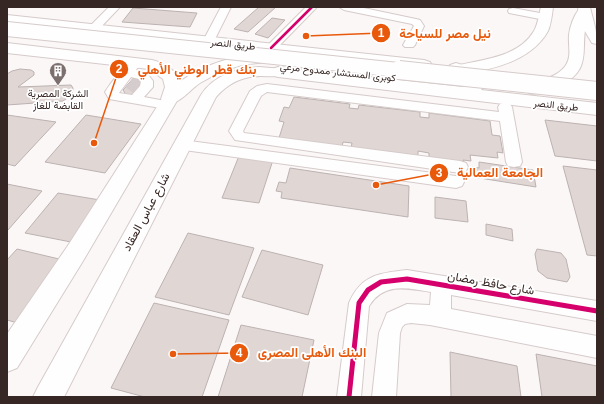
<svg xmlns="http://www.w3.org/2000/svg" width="604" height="404" viewBox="0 0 604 404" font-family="Arial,Vazirmatn,sans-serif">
	<rect width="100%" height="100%" fill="#fcf7f7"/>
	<path fill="#e0d7d5" stroke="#bbb2b1" d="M259 7H276L248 32 234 29Z
		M133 8 197 13 190 27 122 22Z
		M272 18 285 20 268 38 255 34Z
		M20 69 31 70 34 72V75L18 87 71 85 73 88 72 95 63 101 7 105V74L12 71Z
		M136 75 141 84 129 99 123 90Z
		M294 97 350 104 349 108 358 109 359 105 420 112V117L429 118V113L490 121 492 135 500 136 503 153 497 152 498 158 470 155 471 161 463 160 464 162 429 157V153L418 151V157L351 148 352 143 343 142 342 147 279 138 284 122 279 121 284 107 289 108Z
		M7 115 56 122 15 166 7 164Z
		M86 115 141 124 105 173 45 162Z
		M545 120 597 126V161L555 156Z
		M239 156 273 160 259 203 222 198Z
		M479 162 533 170 536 187 473 177 472 167 479 168Z
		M563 166 597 170V256L587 255Z
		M290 168 409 186 408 217 281 198 282 192 276 191 279 182 286 183Z
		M7 184 42 191 8 230H7Z
		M58 193 100 200 71 242 25 233Z
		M435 197 466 201 468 222 435 218Z
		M486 224 512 229 513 241 486 235Z
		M188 233 254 248 229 315 155 297Z
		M17 249 80 264 36 328 7 320V260Z
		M537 249 561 253 566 259 570 277 567 282 547 278 538 271 535 254Z
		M262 250 323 265 308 315 242 297Z
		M154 303 229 320 202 397H145L111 388Z
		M241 325 314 340 302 397H218Z
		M450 352 517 366 521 397H451Z
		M536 354 597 366V397H542Z"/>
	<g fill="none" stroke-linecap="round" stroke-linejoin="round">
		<path stroke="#d5cdcd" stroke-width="14" stroke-dasharray="14 7" stroke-linecap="butt" d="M130 82 138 88"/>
		<defs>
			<path id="minor" d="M109 7H120L98 30H90L89 28 90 26Z
				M221 7H231L213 43H205L203 41Z
				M306 7H317L275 50H267L265 48Z
				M339 7H359L416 19 420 20 424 26 415 45 413 47H405L403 45 414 26 412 24 344 10Z
				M513 8 545 14 550 17 545 20 509 13 508 11 509 9Z
				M135 59 139 60 141 63 136 70 147 73 153 81V87L144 97 171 102 173 105 171 108 166 109 109 99 105 92C111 83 126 62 135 59ZM131 77 139 79 141 81 140 86 132 95 119 93Z
				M267 84 499 112 498 107 500 104 505 103 510 104 512 107 522 162 520 166 514 167 508 166 506 162 500 121 267 92 261 96 243 131 244 133 460 161 466 163 468 167 466 171 460 173 235 140 229 131 250 91 257 86Z
				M182 140 456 176 462 178 464 182 462 186 456 188 177 149 174 145 177 141Z
				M407 270 597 301V321L451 295V309L597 336V358L430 325 411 323 405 324 402 327 400 333 396 397H372L379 333 387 313 407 304 430 305 431 292C407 288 384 282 369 306L361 397H337L349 303C361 275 379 273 407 270Z"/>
			<path id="major" d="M541 7H553C552 15 551 24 548 31 534 56 505 66 479 71 471 72 463 74 455 72L452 69 455 66C482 59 518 58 534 31 538 24 539 15 541 7Z
				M578 7H590C593 21 597 29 597 44L592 43 580 23Z
				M259 67 283 69 286 72 283 75C276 77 269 76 261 76 243 76 228 83 216 97L64 397H33L38 387 201 95C214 75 236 69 259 67Z
				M170 94 176 95 178 99 83 261 17 368 7 372V334L67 247 162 99 164 95Z"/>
			<path id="highway" d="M584 8 589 9 591 12C574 44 600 68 556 88 547 91 538 95 529 93L527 89C532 81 556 80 566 65 572 56 568 45 569 35 570 26 574 16 579 9Z
				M7 15 424 60 430 62 432 65 430 68 424 70 271 53 275 54 278 57 275 60C265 63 253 63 242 65 227 69 213 75 200 83 188 91 179 106 164 103L161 99 165 87 163 79 149 69 7 53V43L152 60C164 63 175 70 181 81 206 63 238 55 269 52L7 23Z
				M456 63C467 66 477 70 484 80L483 87 481 90 597 103V115L278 77 272 75 270 72 272 69 278 67 463 87 467 85 468 81C462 75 453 75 448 68L450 65Z"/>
		</defs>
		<use href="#minor" stroke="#d5cbca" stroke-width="2"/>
		<use href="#major" stroke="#d5cbca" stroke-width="2"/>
		<use href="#highway" stroke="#d5cbca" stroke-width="2"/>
		<use href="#minor" fill="#fffefe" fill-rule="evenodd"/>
		<use href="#major" fill="#fffefe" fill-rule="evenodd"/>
		<use href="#highway" fill="#fffefe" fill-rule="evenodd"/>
		<defs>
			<path id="highway-bridge-far1" d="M7 29 408 71"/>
			<path id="highway-bridge" d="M399 70 597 91"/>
		</defs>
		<use href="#highway-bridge-far1" stroke="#d5cbca" stroke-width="16" stroke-linecap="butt"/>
		<use href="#highway-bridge" stroke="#d5cbca" stroke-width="20" stroke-linecap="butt"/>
		<use href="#highway-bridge-far1" stroke="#fffefe" stroke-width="14"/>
		<use href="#highway-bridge" stroke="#fffefe" stroke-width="18"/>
		<defs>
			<path id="cycleway-far1" d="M271 48 312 7"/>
			<path id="cycleway" d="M349 397 359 303 368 290 381 282 407 279 597 311"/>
		</defs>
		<use href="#cycleway-far1" stroke="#fff" stroke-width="4"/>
		<use href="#cycleway" stroke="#fff" stroke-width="8"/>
		<use href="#cycleway-far1" stroke="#d6006c" stroke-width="2.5"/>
		<use href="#cycleway" stroke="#d6006c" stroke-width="5"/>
	</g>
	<defs>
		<symbol id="building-pin" viewBox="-11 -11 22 30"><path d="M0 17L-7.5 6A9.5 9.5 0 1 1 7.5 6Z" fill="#7c706e" stroke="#fff"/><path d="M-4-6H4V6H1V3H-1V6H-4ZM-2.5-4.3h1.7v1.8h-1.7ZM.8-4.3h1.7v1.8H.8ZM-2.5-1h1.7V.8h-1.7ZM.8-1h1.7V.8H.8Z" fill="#fff"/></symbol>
	</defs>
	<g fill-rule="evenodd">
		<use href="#building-pin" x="48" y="61" width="20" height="27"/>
	</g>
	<g text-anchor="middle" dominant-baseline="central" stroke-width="3.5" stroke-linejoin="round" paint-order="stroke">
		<g font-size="10" fill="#372724" stroke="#fff">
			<text transform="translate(233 44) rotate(6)">طريق النصر</text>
			<text transform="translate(338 72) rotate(6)">كوبرى المستشار ممدوح مرعي</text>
			<text transform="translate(556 105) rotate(6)">طريق النصر</text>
		</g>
		<g font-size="10" fill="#372724" stroke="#fff">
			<text x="58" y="93">الشركة المصرية<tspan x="58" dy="12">القابضة للغاز</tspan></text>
		</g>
		<g font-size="12" fill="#372724" stroke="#fff">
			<text transform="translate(146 212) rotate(-62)">شارع عباس العقاد</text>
			<text transform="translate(491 283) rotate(10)">شارع حافظ رمضان</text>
		</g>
	</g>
	<path fill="none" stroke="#e8590c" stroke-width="1.5" d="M306 36L381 33M94 143L119 69M376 185L439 173M173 354L239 353"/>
	<g fill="#e8590c" stroke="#fff" stroke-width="1.5">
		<circle cx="306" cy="36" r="4"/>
		<circle cx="94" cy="143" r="4"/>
		<circle cx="376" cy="185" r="4"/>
		<circle cx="173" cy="354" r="4"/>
		<circle cx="381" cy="33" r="10"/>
		<circle cx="119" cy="69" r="10"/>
		<circle cx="439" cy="173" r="10"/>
		<circle cx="239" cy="353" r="10"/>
	</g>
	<g font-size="12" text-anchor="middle" font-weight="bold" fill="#fff">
		<text x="381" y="37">1</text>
		<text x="119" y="73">2</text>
		<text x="439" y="177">3</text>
		<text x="239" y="357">4</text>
	</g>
	<g font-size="13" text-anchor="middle" font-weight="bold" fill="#e8590c" stroke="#fff" stroke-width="3.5" stroke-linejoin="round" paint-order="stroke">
		<text x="445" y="38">نيل مصر للسياحة</text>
		<text x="197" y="74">بنك قطر الوطني الأهلي</text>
		<text x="500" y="177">الجامعة العمالية</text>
		<text x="312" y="357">البنك الأهلى المصرى</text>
	</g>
	<rect width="604" height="404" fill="none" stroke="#372724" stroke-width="16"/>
</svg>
